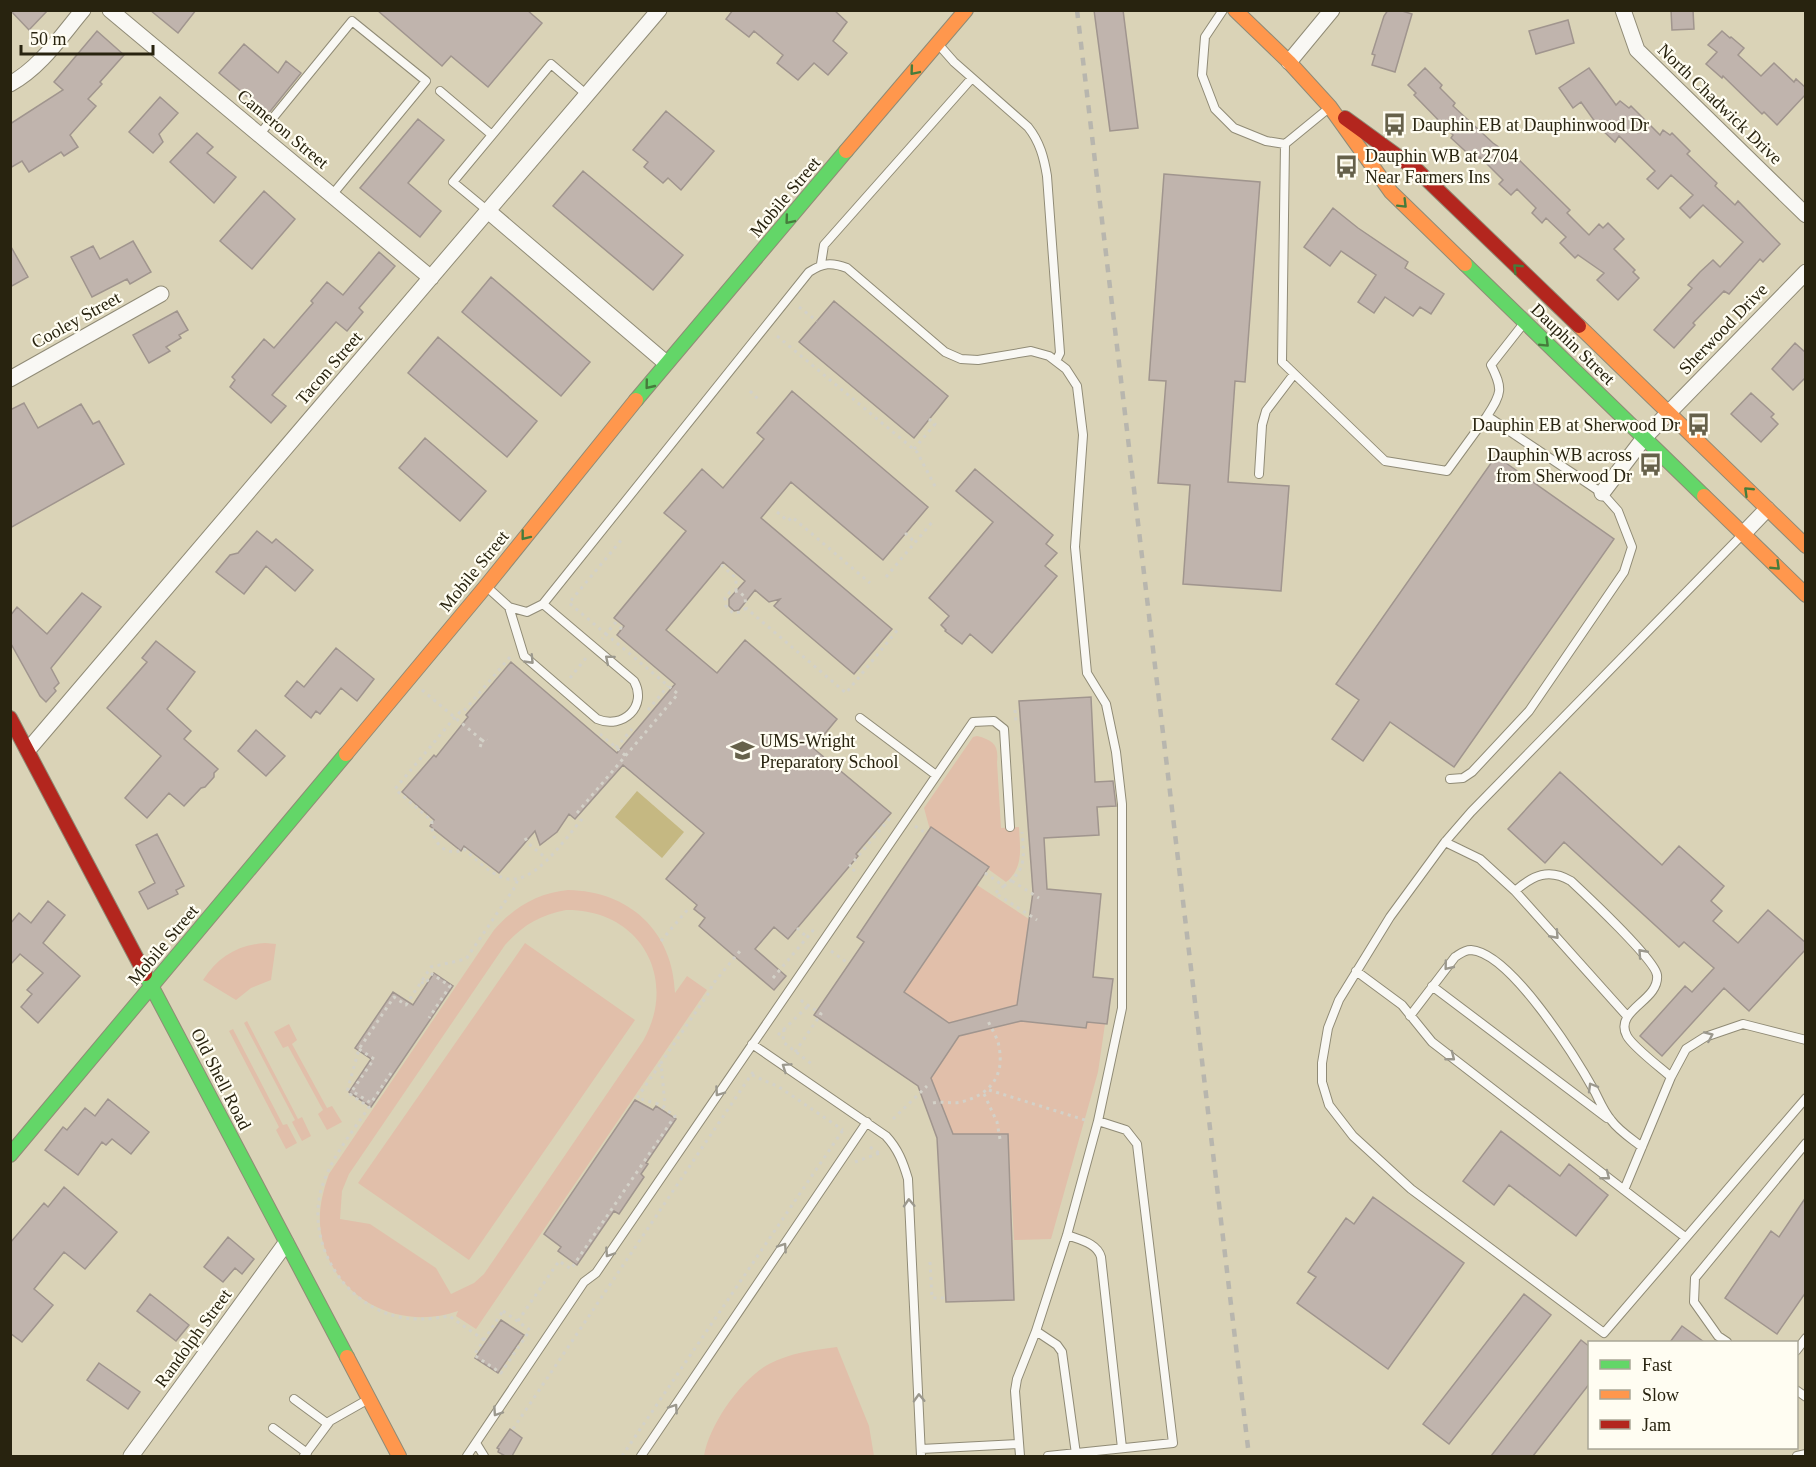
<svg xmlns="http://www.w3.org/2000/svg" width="1816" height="1467" viewBox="0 0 1816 1467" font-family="Georgia,serif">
	<rect width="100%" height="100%" fill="#dad3b7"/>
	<path fill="#e1bfaa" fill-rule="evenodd" d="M977 736C993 740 999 745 997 762L1001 828 1019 827C1020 848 1024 868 1006 882L988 869 989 867 930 830 924 808 973 737Z
		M977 885 1029 919 1017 1005 949 1023 904 992Z
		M568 890C629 891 673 931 675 993L687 976 707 990 476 1329 456 1316 458 1311C395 1333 325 1294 320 1224 319 1207 323 1191 329 1174L494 930C514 907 538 893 568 890ZM566 910C640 909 679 978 643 1041L484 1274 474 1283 451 1294 436 1268 370 1224 340 1219 342 1191 349 1174 505 945C523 925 540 915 566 910Z
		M265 943 276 944 271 980 251 988 236 1000 203 980C218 957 237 945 265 943Z
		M525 943 635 1020 469 1260 358 1183Z
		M247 1021 298 1119 302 1117 311 1136 302 1141 292 1122 295 1120 244 1023Z
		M1021 1021 1086 1028 1087 1022 1105 1024 1098 1072 1051 1239 1014 1240 1008 1135 953 1134 931 1078 959 1036Z
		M289 1024 297 1040 292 1044 327 1108 332 1106 342 1122 327 1130 318 1114 323 1110 288 1046 283 1048 274 1032Z
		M233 1029 283 1125 287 1124 297 1143 286 1149 276 1130 279 1127 229 1031Z
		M837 1347 869 1426 874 1456H704C709 1425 741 1379 769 1364 790 1353 813 1350 837 1347Z"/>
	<path fill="#c5b882" d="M637 791 684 832 662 858 615 817Z"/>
	<path fill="#c0b4ad" stroke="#a0958e" stroke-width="1.5" d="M10 10H48L29 30Z
		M150 10H196L178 33Z
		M377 10H527L542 23 488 87 451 56 442 66Z
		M733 10H834L847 22 833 41 847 53 828 75 814 63 798 80 777 63 783 55 754 31 749 37 726 19Z
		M1094 10H1123L1138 128 1110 131Z
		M1388 10H1399L1412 14 1395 72 1372 65 1375 55 1372 54 1384 16Z
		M1671 10H1693L1694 29 1672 30Z
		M1568 20 1574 43 1536 54 1529 31Z
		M97 31 124 55 100 82 102 84 88 99 96 106 70 135 78 147 64 156 61 152 29 172 22 161 10 168V124L63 90 54 82Z
		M1722 31 1730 38 1731 37 1744 48 1738 55 1761 76 1774 63 1794 82 1796 79 1806 88V94L1777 125 1764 112 1762 114 1723 76 1722 78 1706 64 1717 52 1708 45Z
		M244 44 278 73 286 61 301 73 268 114 219 73Z
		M1425 68 1442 85 1440 88 1455 103 1453 106 1493 143 1506 152 1509 150 1570 210 1567 213 1589 235 1599 224 1603 228 1608 223 1624 239 1614 249 1635 270 1633 272 1639 278 1618 300 1597 280 1604 273 1578 255 1575 258 1560 243 1566 237 1546 218 1542 223 1532 213 1536 208 1517 189 1511 195 1499 184 1503 180 1480 157 1476 161 1451 138 1453 135 1414 95 1416 93 1408 85Z
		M1589 68 1616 105 1620 101 1629 108 1631 106 1660 135 1663 130 1670 135 1672 133 1690 151 1687 154 1717 183 1715 186 1735 205 1738 201 1780 244 1763 262 1760 259 1729 294 1724 291 1693 323 1695 325 1674 348 1654 330 1692 288 1688 285 1700 272 1713 260 1720 267 1743 242 1703 205 1690 218 1680 208 1693 195 1671 175 1658 189 1647 179 1655 171 1619 136 1615 142 1598 126 1581 102 1573 108 1559 88Z
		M160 97 178 113 159 134 163 142 153 153 129 132Z
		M666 111 714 151 681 190 668 178 663 183 644 167 648 162 633 150Z
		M418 119 444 140 408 183 441 211 420 237 360 188Z
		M197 133 213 147 207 153 236 177 214 203 170 162Z
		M583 171 683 255 653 290 553 206Z
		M1164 174 1260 182 1245 382 1235 381 1228 482 1289 486 1281 591 1183 584 1190 485 1158 483 1166 381 1149 380Z
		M264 191 295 219 252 269 220 241Z
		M1333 208 1358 228 1408 262 1405 268 1444 294 1431 314 1420 307 1413 316 1385 297 1374 313 1358 302 1376 275 1341 251 1330 266 1304 247Z
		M133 241 151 272 130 284 127 279 92 297 71 257 93 246 100 259Z
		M10 245 28 277 10 287Z
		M379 252 395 266 359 308 363 312 347 331 336 322 272 395 286 406 271 423 230 387 235 380 232 377 264 339 274 348 313 303 311 301 327 282 343 295Z
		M491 277 590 362 561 396 462 312Z
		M834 301 948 396 914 438 799 342Z
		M177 311 188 330 179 335 181 338 166 347 170 351 149 363 133 335Z
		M438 337 537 421 507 457 408 373Z
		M1795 343 1806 353V377L1793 390 1772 369Z
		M792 391 928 507 883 560 791 482 761 518 892 629 854 674 774 606 780 599 769 602 755 590 739 610 734 611 729 606V599L745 581 723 562 666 630 717 673 745 640 837 719 813 748 891 813 856 854 858 856 788 939 774 927 755 949 786 976 774 990 699 926 705 918 694 909 697 905 666 879 704 833 623 765 575 819 569 814 557 832 540 845 535 831 499 873 464 846 461 851 430 826 434 820 402 792 434 755 436 757 468 717 466 715 511 662 617 753 675 684 617 635 624 626 614 618 686 531 664 513 702 469 723 488 764 439 757 433Z
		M1751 393 1774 414 1771 417 1778 424 1761 442 1731 414Z
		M24 403 38 428 81 404 93 424 99 421 124 464 10 528V410Z
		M425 438 486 491 460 521 399 468Z
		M1496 456 1614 539 1454 767 1390 722 1363 761 1332 739 1359 700 1336 684Z
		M975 469 1053 535 1046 544 1057 553 1045 566 1057 576 992 653 970 634 962 644 945 631 946 630 941 625 949 616 929 598 993 522 956 491Z
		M257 531 272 543 276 539 313 570 295 591 266 566 244 594 216 572 230 555 238 553Z
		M82 593 101 607 51 668 59 683 54 688 56 691 46 702 40 696 10 642V616L17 607 47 634Z
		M156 641 195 672 167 709 191 731 184 739 218 769 214 773V777L205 787 201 788 184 806 169 793 147 818 125 798 161 756 107 708 147 662 142 658Z
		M336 648 374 679 357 701 341 688 320 714 316 711 311 718 285 696 297 681 304 687Z
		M1091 697 1095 782 1113 781 1116 806 1097 807 1099 835 1044 838 1047 889 1101 894 1093 977 1113 979 1107 1024 1087 1022 1086 1028 1021 1021 959 1036 931 1078 953 1134H1008L1014 1300 946 1302 937 1138 918 1086 814 1015 864 942 857 937 931 827 989 867 904 992 949 1023 1017 1005 1033 892 1019 701Z
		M256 730 285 756 266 776 238 751Z
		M1560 772 1662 865 1679 846 1724 886 1711 901 1722 911 1713 921 1738 943 1768 910 1806 943V949L1749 1011 1724 988 1662 1056 1640 1036 1685 986 1692 992 1714 968 1684 942 1679 947 1564 842 1545 863 1508 829Z
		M157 834 184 886 176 890 178 894 148 909 139 892 155 883 136 845Z
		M48 901 65 915 43 943 80 976 38 1023 21 1007 32 994 27 990 43 973 20 954 10 965V924L19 913 31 923Z
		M434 973 453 986 371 1107 349 1092 371 1059 355 1048 393 992 413 1005Z
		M108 1099 149 1132 131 1154 112 1139 106 1145 102 1142 78 1175 45 1150 63 1127 67 1130 85 1108 95 1116Z
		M635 1100 653 1110 656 1106 676 1119 646 1163 648 1164 641 1174 644 1177 619 1214 614 1211 577 1265 558 1251 561 1247 544 1234Z
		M1501 1131 1560 1176 1569 1164 1608 1195 1576 1236 1509 1185 1494 1205 1463 1181Z
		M64 1187 117 1232 85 1269 64 1252 34 1289 53 1305 22 1342 10 1333V1243L44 1203 48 1207Z
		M1373 1197 1464 1263 1388 1369 1297 1303 1316 1277 1308 1272 1346 1218 1354 1224Z
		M1806 1197V1292L1777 1334 1725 1298 1771 1231 1779 1237Z
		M228 1237 254 1259 242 1274 235 1268 223 1282 204 1267Z
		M150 1294 189 1325 176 1341 137 1311Z
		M1524 1294 1551 1315 1449 1444 1423 1424Z
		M501 1320 524 1335 498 1373 475 1358Z
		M1682 1326 1704 1342H1670Z
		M1581 1340 1590 1347V1383L1533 1456H1491Z
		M99 1363 140 1392 128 1409 87 1380Z
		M510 1429 522 1438 512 1456H505L498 1452 499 1449 497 1448Z"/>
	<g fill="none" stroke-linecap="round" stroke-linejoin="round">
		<defs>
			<path id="lane" d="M1223 10 1205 37 1202 75 1215 109 1234 128 1266 141 1285 144
				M939 45 954 62 1028 127C1040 142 1044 158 1047 176L1060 353 1056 361
				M440 91 492 135
				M1329 108 1285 144 1282 362 1385 461 1447 471 1487 416 1602 493 1618 511 1632 547 1624 572 1529 711 1472 772 1463 778 1450 779
				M259 135 352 21 426 81 332 195
				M488 211 453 182 551 64 587 95
				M821 264 824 245 972 78
				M1487 416C1502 393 1503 389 1491 365L1524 323
				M1259 474 1262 425 1266 411 1294 374
				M1742 535 1471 812 1445 842 1390 917 1339 1000 1328 1028 1322 1063V1082L1329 1105 1353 1136 1411 1189 1604 1333 1806 1098
				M488 588 509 607 527 612 543 604 809 272C823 263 831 262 847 268L945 352 961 359 978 360 1031 351 1049 356 1066 369 1077 386 1083 435 1075 547 1087 673 1106 704 1116 752 1122 804V1008L1098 1121 1067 1235 1036 1331 1017 1379 1015 1391 1020 1456
				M509 607 524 656 597 719C623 730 648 706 634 681L543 604
				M860 718 936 775
				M1445 842 1480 859 1515 891 1627 1016
				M1515 891C1533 875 1549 868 1571 881 1586 895 1655 960 1657 975 1660 1001 1613 1010 1627 1036 1633 1047 1661 1068 1671 1077
				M1356 971 1402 1005 1432 1042 1685 1237
				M1432 986 1607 1118
				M1410 1016 1455 957C1460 954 1464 950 1471 950 1511 953 1576 1058 1595 1092 1600 1102 1604 1112 1611 1120 1619 1131 1632 1139 1642 1147
				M752 1044 886 1136C898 1149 903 1162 908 1179L921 1456
				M1624 1190 1671 1077 1686 1049 1705 1037 1743 1024 1806 1040
				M1067 1235C1080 1240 1097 1243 1101 1257L1122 1448
				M1036 1331 1057 1345 1062 1352 1076 1454
				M1727 1342 1718 1336 1694 1302 1695 1278 1806 1143
				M1796 1351 1806 1338
				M1796 1390 1806 1397
				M294 1399 328 1424
				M273 1428 307 1453
				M476 1443 484 1456
				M921 1449 1018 1444
				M304 1456 330 1421 367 1400
				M467 1456 584 1282 596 1273 973 722 994 721 1004 729 1010 827
				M641 1456 867 1122
				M1048 1456 1173 1443 1137 1144 1126 1130 1098 1121
				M1797 1456 1806 1454"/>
			<path id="street" d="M110 10 431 278
				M1623 10 1637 50 1806 215
				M1289 62 1332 10
				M10 84C41 67 61 36 83 10
				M488 211 666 363
				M10 379 161 294
				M1602 493 1644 438 1806 272
				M1743 534 1767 509
				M28 750 659 10
				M131 1456 286 1243"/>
			<path id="fast" d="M1465 264 1704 496
				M636 400 846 151
				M145 974 347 1357
				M10 1155 346 754"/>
			<path id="slow" d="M1235 10 1289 62 1330 107 1391 192 1465 264
				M846 151 966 10
				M1579 326 1806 546
				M1704 496 1806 595
				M346 754 486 586 636 400
				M347 1357 399 1456"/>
			<path id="jam" d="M1345 118 1418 171 1579 326
				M10 718 145 974"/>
		</defs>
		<use href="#lane" stroke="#908b76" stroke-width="10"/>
		<use href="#street" stroke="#908b76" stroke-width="17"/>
		<use href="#fast" stroke="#908b76" stroke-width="16"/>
		<use href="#slow" stroke="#908b76" stroke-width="16"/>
		<use href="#jam" stroke="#908b76" stroke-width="16"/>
		<path stroke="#d3d1c8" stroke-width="3" stroke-dasharray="3 4.5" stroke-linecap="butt" d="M799 307 817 321
			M777 336 917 452 937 490
			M750 391 759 400
			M914 449 935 424 929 419
			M777 512 788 521 792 517 870 583
			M905 533 915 542
			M721 565 736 578V591
			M886 577 934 520
			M746 608 741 612 733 613 726 606 725 598 730 592 738 591 745 597 746 608 846 693 900 627
			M622 629 615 623 606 634 569 603 623 538
			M510 657 463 712H460L451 722 395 789 432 821C430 839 444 859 464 849 475 858 488 872 501 877 532 891 565 838 583 818
			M570 678 586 658
			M422 690 483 741
			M648 710 668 686
			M1015 710 1016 723
			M600 734 626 756
			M482 746 479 745 485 738 487 740
			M616 748 632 729
			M577 813 678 694 606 634 602 639
			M915 826 927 834
			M525 838 529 844 547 859
			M855 871 849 867 891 817
			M985 873 1004 886C1027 870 1024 857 1022 832
			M1012 881 1039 898
			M1004 886 995 893 1037 920
			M797 928 807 937
			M661 941 689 908
			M831 951 849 964
			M773 978 816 927
			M421 982 425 984 432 974 450 986 429 1018
			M784 1029 783 1042 813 1065
			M778 1035 809 1005
			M359 1049 374 1059 352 1091 371 1103 391 1073
			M795 1052 821 1014 799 999
			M752 1075 779 1087 843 1130
			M989 1090 1085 1120
			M984 1094 997 1122 1000 1139
			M933 1103C942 1101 952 1104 961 1102 989 1095 1005 1077 999 1047 998 1038 992 1030 988 1021
			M663 1108 665 1105 661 1063 710 991 712 985 740 951
			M893 1119 927 1086
			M870 1147 879 1153
			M855 1162 880 1153
			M930 1262 932 1298H946
			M503 1311 530 1330 501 1373 474 1355Z
			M518 1321 559 1261 571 1269 675 1116 658 1104 637 1098 661 1063
			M484 1340 449 1316C431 1319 413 1321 395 1316 342 1302 307 1243 321 1190 330 1159 351 1134 369 1107L347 1092 359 1049 394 997 406 1005 431 967 466 959 515 887 518 879
			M513 1429 753 1072
			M622 1456 843 1130"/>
		<use href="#lane" stroke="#f9f8f4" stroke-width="8"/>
		<use href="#street" stroke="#f9f8f4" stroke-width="15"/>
		<use href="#fast" stroke="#63d668" stroke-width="14"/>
		<use href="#slow" stroke="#ff974d" stroke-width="14"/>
		<use href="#jam" stroke="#b3261e" stroke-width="14"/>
		<path stroke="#b8b6ae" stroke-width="4.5" stroke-dasharray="8 8" stroke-linecap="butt" d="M1077 10 1249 1456"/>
	</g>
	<defs><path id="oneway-chevron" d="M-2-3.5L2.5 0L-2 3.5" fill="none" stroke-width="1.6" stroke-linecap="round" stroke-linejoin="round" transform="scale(1.5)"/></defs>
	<g stroke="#467c3c">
		<use href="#oneway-chevron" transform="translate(914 71) rotate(130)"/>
		<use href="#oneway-chevron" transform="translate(1403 204) rotate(45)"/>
		<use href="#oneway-chevron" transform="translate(789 220) rotate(130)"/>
		<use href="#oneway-chevron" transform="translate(1517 268) rotate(-136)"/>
		<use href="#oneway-chevron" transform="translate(1545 343) rotate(44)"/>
		<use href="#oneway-chevron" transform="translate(649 385) rotate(129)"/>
		<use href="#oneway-chevron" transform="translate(1748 491) rotate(-136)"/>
		<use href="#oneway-chevron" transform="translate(525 536) rotate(128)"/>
		<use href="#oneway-chevron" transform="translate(1776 566) rotate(44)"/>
	</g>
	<g stroke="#9b988d">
		<use href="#oneway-chevron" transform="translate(609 659) rotate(-140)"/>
		<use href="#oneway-chevron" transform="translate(530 660) rotate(46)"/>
		<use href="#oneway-chevron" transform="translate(1555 935) rotate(48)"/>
		<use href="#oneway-chevron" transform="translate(1642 953) rotate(-132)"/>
		<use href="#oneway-chevron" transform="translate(1448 966) rotate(129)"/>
		<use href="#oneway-chevron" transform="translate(1709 1036) rotate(-23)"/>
		<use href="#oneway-chevron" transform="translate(1451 1057) rotate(38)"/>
		<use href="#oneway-chevron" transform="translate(786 1067) rotate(-146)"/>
		<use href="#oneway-chevron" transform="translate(1592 1087) rotate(-120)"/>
		<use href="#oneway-chevron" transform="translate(719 1092) rotate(125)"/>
		<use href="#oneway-chevron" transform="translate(1606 1176) rotate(38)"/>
		<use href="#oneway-chevron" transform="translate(909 1203) rotate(-93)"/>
		<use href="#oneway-chevron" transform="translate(783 1247) rotate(-56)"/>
		<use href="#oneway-chevron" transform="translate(609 1253) rotate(124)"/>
		<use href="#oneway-chevron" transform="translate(919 1398) rotate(-92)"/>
		<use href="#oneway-chevron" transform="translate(674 1408) rotate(-56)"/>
		<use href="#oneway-chevron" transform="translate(497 1412) rotate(124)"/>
	</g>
	<defs>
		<symbol id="bus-bare" viewBox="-9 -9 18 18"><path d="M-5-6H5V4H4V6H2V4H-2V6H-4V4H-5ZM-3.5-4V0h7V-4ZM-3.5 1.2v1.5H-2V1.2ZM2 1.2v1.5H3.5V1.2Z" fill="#66614a" stroke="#fffdf2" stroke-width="2.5" paint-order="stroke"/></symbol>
		<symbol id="school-bare" viewBox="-9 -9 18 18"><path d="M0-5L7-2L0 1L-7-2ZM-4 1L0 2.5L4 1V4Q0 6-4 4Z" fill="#66614a" stroke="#fffdf2" stroke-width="2.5" paint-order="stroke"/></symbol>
	</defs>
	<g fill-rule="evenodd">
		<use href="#bus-bare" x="1378" y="108" width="33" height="33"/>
		<use href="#bus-bare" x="1330" y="150" width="33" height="33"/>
		<use href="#bus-bare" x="1682" y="408" width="33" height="33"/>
		<use href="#bus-bare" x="1634" y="448" width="33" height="33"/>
		<use href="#school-bare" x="726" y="734" width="33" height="33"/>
	</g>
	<g text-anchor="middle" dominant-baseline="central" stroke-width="4.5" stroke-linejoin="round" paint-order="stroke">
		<g font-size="18" fill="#28230f" stroke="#fffdf2">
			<text transform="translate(1720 104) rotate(44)">North Chadwick Drive</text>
			<text transform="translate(283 129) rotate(40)">Cameron Street</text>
			<text transform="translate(785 197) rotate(-50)">Mobile Street</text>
			<text transform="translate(76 320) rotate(-29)">Cooley Street</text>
			<text transform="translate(1723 329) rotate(-46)">Sherwood Drive</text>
			<text transform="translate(1573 344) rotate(44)">Dauphin Street</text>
			<text transform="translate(329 368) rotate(-49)">Tacon Street</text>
			<text transform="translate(474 571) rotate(-51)">Mobile Street</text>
			<text transform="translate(163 945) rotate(-50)">Mobile Street</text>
			<text transform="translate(221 1079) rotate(63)">Old Shell Road</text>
			<text transform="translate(193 1338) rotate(-54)">Randolph Street</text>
		</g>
		<g font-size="18" fill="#28230f" stroke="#fffdf2" text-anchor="start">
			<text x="1412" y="125">Dauphin EB at Dauphinwood Dr</text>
			<text x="1365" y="156">Dauphin WB at 2704<tspan x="1365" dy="21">Near Farmers Ins</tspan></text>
			<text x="1680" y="425" text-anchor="end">Dauphin EB at Sherwood Dr</text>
			<text x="1632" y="455" text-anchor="end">Dauphin WB across<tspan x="1632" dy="21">from Sherwood Dr</tspan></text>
			<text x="760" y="741">UMS-Wright<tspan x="760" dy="21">Preparatory School</tspan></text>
		</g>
	</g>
	<rect width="1816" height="1467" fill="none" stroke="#28230f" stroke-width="24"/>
	<rect x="1588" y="1341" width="210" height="108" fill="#fffdf2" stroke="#a9a697" stroke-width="1.5"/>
	<rect x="1600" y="1360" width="30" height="9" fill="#63d668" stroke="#a9a697" stroke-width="1.5"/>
	<text x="1642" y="1371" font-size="18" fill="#28230f">Fast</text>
	<rect x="1600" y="1390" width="30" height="9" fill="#ff974d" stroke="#a9a697" stroke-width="1.5"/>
	<text x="1642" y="1401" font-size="18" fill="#28230f">Slow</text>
	<rect x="1600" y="1420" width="30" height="9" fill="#b3261e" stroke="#a9a697" stroke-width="1.5"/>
	<text x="1642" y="1431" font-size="18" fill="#28230f">Jam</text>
	<path d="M21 45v9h132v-9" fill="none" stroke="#28230f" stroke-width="3"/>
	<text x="30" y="45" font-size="18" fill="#28230f" stroke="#fffdf2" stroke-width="4.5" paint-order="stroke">50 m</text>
</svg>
